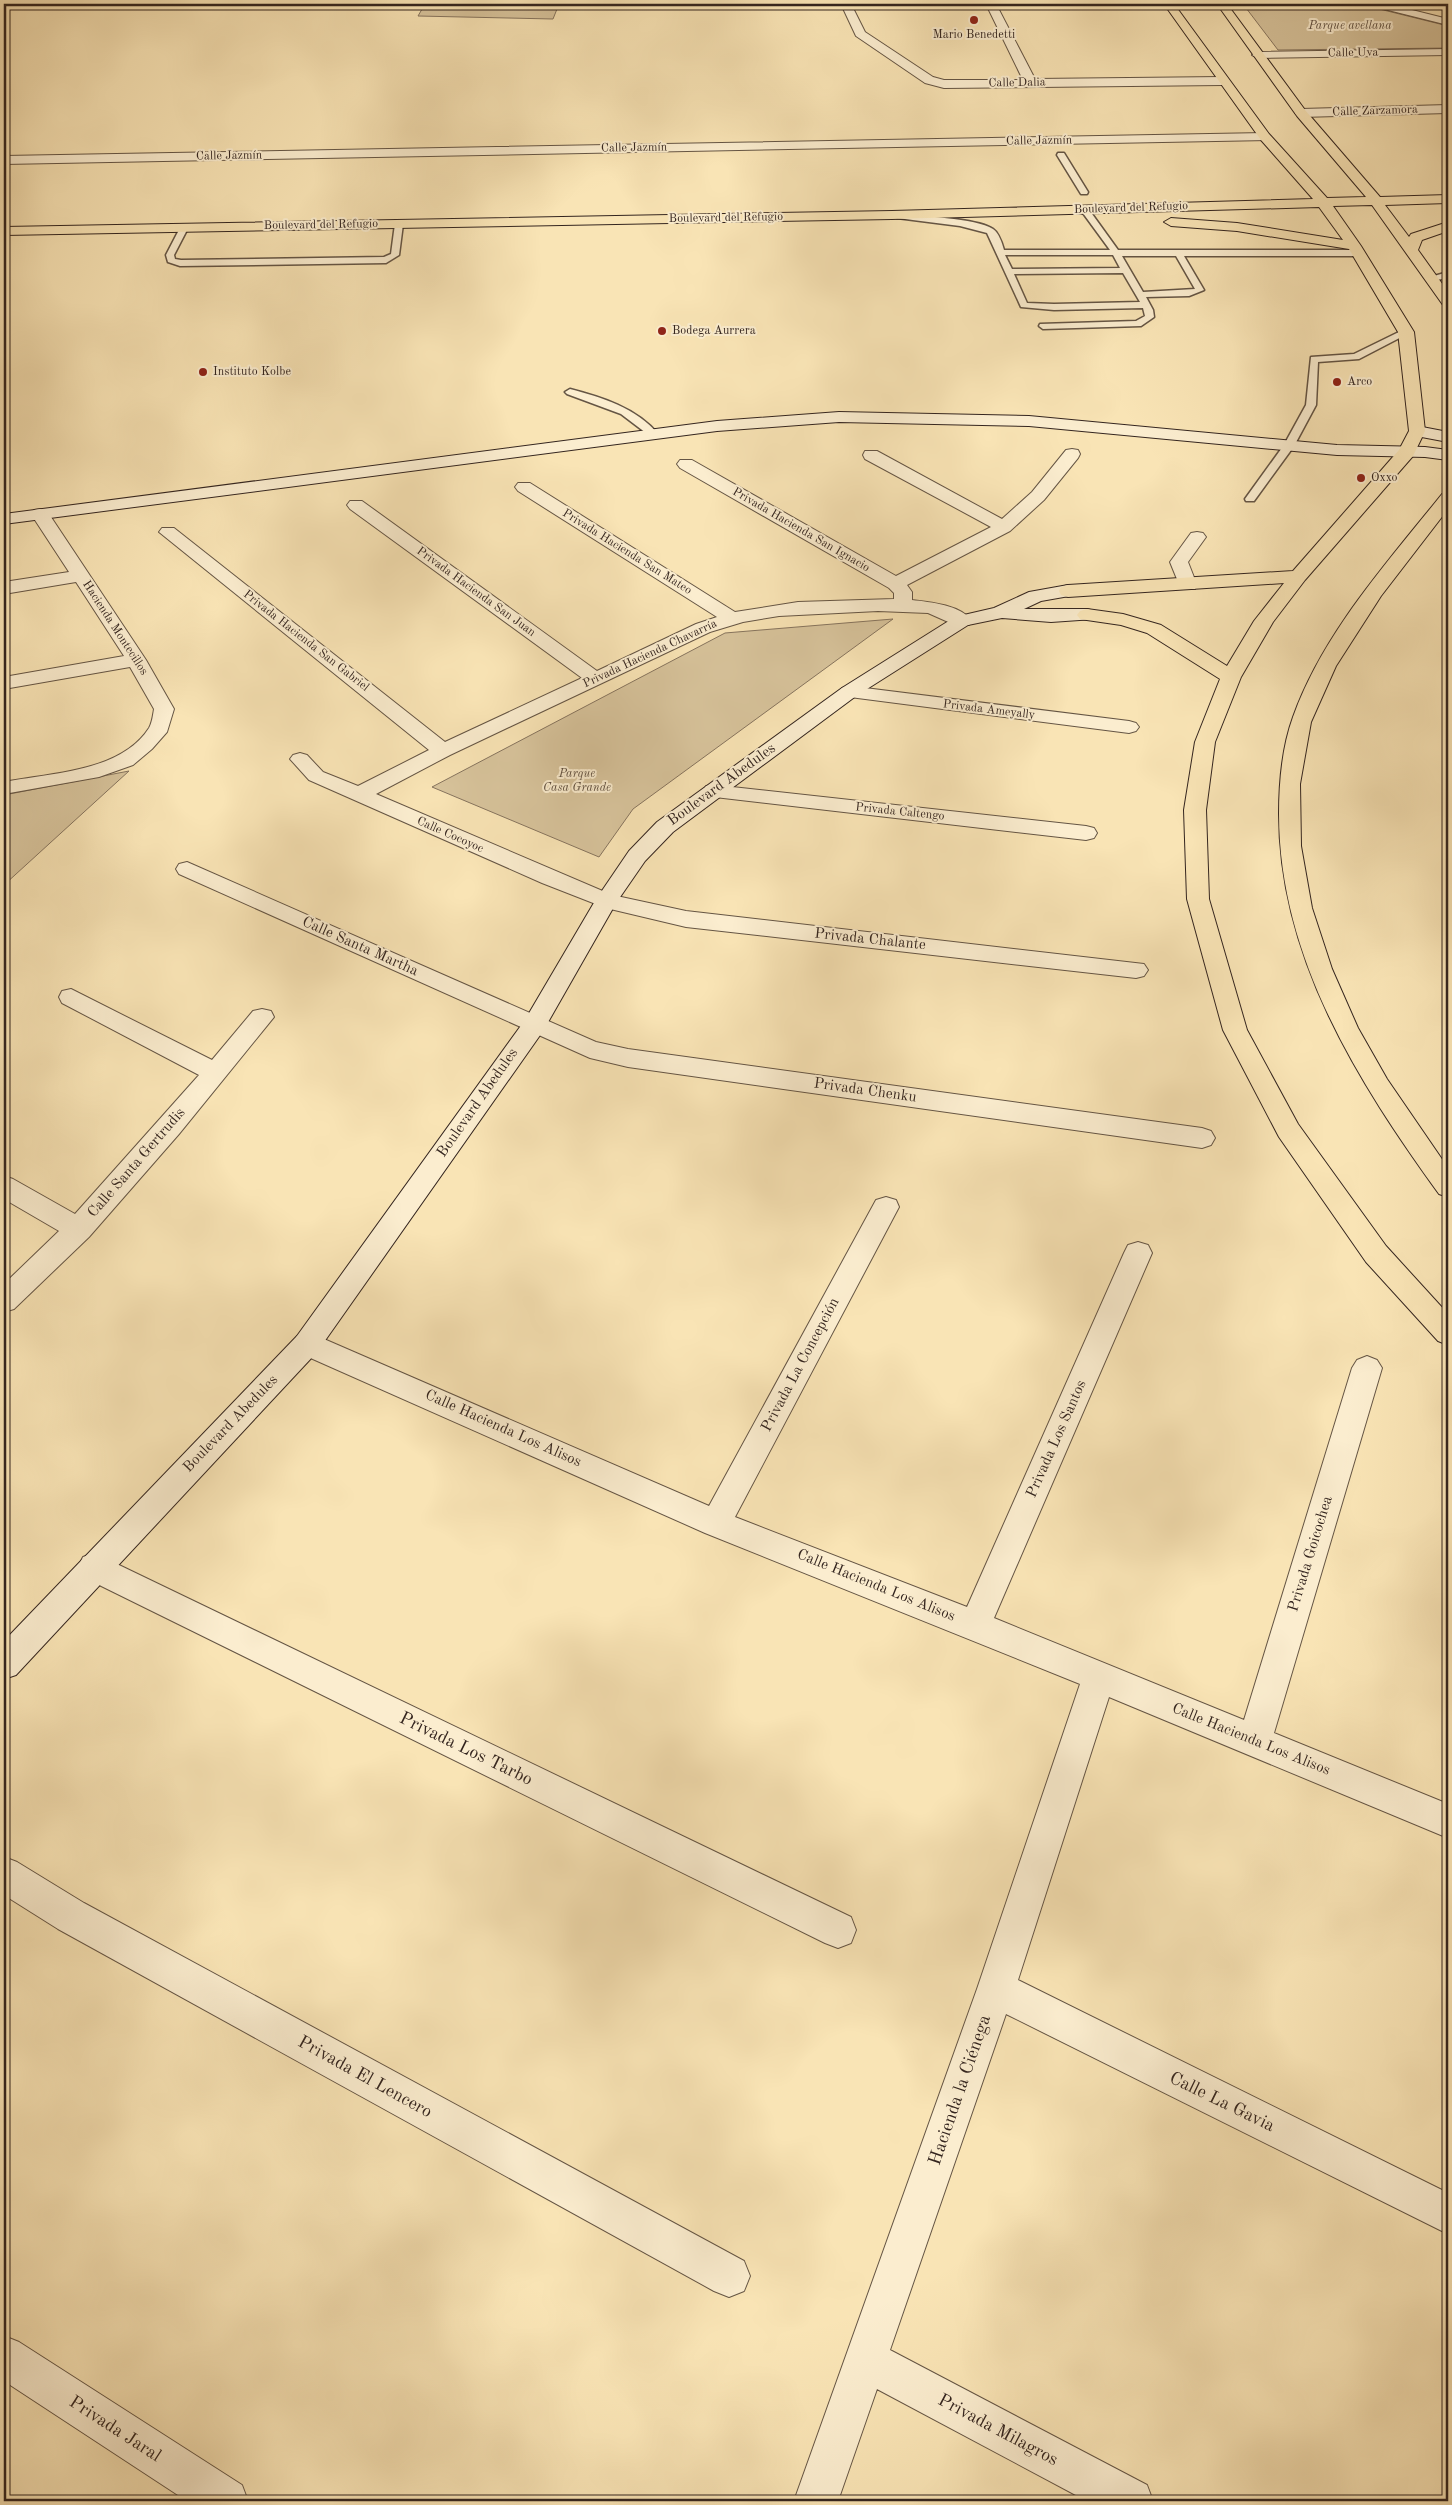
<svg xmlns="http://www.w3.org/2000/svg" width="1452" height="2505" viewBox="0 0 1452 2505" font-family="'Old Standard TT',serif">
	<rect width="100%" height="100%" fill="#f9e4b5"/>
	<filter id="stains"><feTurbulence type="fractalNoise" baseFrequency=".004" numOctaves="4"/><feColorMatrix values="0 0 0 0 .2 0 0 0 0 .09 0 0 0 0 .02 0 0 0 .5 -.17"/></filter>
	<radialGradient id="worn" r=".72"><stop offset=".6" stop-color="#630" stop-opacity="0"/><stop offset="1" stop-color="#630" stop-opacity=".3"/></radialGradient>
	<path fill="#d8c49c" stroke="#86745e" d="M425 4H559L553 19 418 16Z
		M1243 4H1359L1448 26V48L1278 50Z
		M893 619 633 809 599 857 432 787 725 633Z
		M129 771 4 885V795Z"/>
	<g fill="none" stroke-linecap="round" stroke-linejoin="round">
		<defs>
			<path id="lane" d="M726 4H779V6L776 8H729Z
				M1058 153H1064L1088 192 1087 194H1081L1057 155Z
				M1084 207H1087L1118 250H1357L1361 253 1357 256H1184L1204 290 1189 296 1146 297 1153 310 1154 317 1141 326 1043 329 1039 326 1040 324 1136 321 1145 316 1143 308 1054 310 1021 307 987 233 960 226 897 218 893 216 897 214C919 216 976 218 993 229 999 233 1002 243 1004 250H1110L1080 209ZM1005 255H1113L1120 268 1012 269ZM1122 256H1176L1195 289 1143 292ZM1123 273 1140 302 1054 304 1027 303 1014 274Z
				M399 222 403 224 399 255 386 263 180 266 168 262 166 255 180 228 184 226 188 228 174 255 175 259 181 260 384 257 391 254 395 224Z
				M1448 272V278L1431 281 1427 278Z
				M1403 330 1411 332 1359 359 1318 362 1316 405 1294 446 1254 501H1246L1245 499 1284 445 1306 405 1311 357 1354 354Z
				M570 389C601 397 637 408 658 434L650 436 621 414 567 394 565 392Z"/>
			<path id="street" d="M841 4H851L865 32 933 77 944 80H1023L986 4H996L1035 79 1222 77 1228 81 1222 85 944 88 925 83 856 36Z
				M1371 4H1388L1448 19V25L1372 6Z
				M1448 49V55L1258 58 1252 55 1258 52Z
				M1448 105V113L1301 117 1295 113 1301 109Z
				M1265 133 1271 137 1269 140 4 164V156Z
				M1072 449 1078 450 1080 454 1078 458 1044 500 1010 531 907 585 912 592V600C930 602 961 605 972 621L969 625H955L928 613 878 611 779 616 743 622 710 632 450 755 376 794 612 895 686 911 1144 964 1148 970 1144 976 1136 978 686 927 606 908 542 883 309 780 290 759 293 755 300 753 307 755 323 772 358 786 429 750 159 532 162 528H174L445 742 582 678 350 509 347 505 350 501H362L597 671 696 624 717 617 518 491 515 487 518 483H530L735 612 798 602 894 599V593L889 588 680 468 677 464 680 460H692L896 576 991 527 865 459 863 455 865 451H877L1002 519 1032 492 1066 450Z
				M40 509 46 510 49 514 146 660 174 709 167 732 152 749 133 765 99 777 4 794V782C50 773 121 772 149 728 152 723 153 715 154 709L130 667 4 689V677L124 656 76 582 4 594V582L69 572 31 514 34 510Z
				M1197 532 1203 533 1206 537 1188 562 1197 585 1195 589H1181L1170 562 1191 533Z
				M849 686 1129 721 1136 723 1139 727 1136 731 1129 733 842 696 839 692 842 688Z
				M714 785 1086 826 1094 828 1097 833 1094 838 1086 840 706 796 703 791 706 786Z
				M187 862 596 1042 628 1049 1202 1128 1211 1131 1215 1138 1211 1145 1202 1148 628 1067 590 1058 179 874 176 869 179 864Z
				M71 989 212 1060 253 1011 262 1009 271 1011 274 1017 179 1134 89 1237 14 1309 4 1312V1284L59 1231 4 1199V1176L13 1179 75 1214 199 1075 62 1003 59 997 62 991Z
				M886 1197 896 1200 899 1207 735 1517 967 1607 1124 1253 1128 1245 1138 1242 1148 1245 1152 1253 994 1618 1244 1720 1352 1368 1357 1360 1367 1356 1377 1360 1382 1368 1274 1733 1448 1804V1838L1109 1697 1018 1980 1448 2193V2234L1006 2014 890 2350 1147 2485 1153 2501H1087L877 2389 838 2501H794L977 1989 1080 1684 705 1533 297 1352 293 1344 297 1336 307 1332 317 1336 709 1506 876 1200Z
				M94 1553 851 1917 856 1930 851 1943 838 1948 825 1943 83 1577 78 1567 83 1557Z
				M4 1857 17 1862 84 1903 744 2261 750 2276 744 2291 729 2297 714 2291 58 1929 4 1895Z
				M4 2336 19 2342 242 2485 248 2501H187L4 2381Z"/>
			<path id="secondary" d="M839 412 1029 416 1337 445 1425 447 1448 450V460L1425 457 1337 455 1029 426 839 422 717 431 4 524V514L717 421Z
				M1417 426 1448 432V442L1411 435 1409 431 1411 427Z
				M1068 585 1075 587 1077 591 1075 595 1041 601 1024 609H1087L1094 611 1097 615 1094 619 1051 622 1002 618 968 625 856 696 673 832 645 861 616 903 543 1031 317 1352 16 1675 4 1679V1641L297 1336 525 1020 595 901 629 851 657 822 842 688 955 617 994 608 1029 592Z"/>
			<path id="primary" d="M1164 4H1174L1269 134 1327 198 1366 197 1297 116 1217 4H1227L1305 110 1380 197 1448 195V203L1385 205 1409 237 1411 234 1448 222V231L1422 240 1418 250 1448 292V306L1443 305 1372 205 1333 206 1361 246 1414 332 1425 431 1413 456 1305 580 1273 622 1241 677 1215 742 1206 810 1209 899 1247 1030 1298 1124 1386 1246 1448 1314V1345L1438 1341 1366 1262 1279 1137 1223 1030 1187 899 1184 810 1195 742 1220 679 1147 633 1121 625 1080 619 1077 615 1080 611 1087 609 1123 614 1161 625 1227 666 1254 621 1284 583 1068 597 1061 595 1059 591 1061 587 1068 585 1293 571 1399 450 1409 431 1398 332 1349 249 1237 231 1171 226 1164 222 1171 218 1237 223 1343 240 1319 207 892 219 4 235V227L892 211 1313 199 1261 140Z
				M1448 493V509L1381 596 1336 666 1311 722 1300 784 1301 846 1312 908 1332 969 1358 1028 1387 1079 1448 1168V1197L1439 1194C1358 1082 1279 957 1279 814 1279 783 1282 747 1293 717 1323 633 1387 563 1442 494Z"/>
		</defs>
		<use href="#lane" stroke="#655544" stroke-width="3"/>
		<use href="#street" stroke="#655544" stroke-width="2"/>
		<use href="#secondary" stroke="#34251f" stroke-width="2"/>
		<use href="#primary" stroke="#34251f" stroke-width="2"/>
		<use href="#lane" fill="#fbedcf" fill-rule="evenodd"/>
		<use href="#street" fill="#fbedcf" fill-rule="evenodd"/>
		<use href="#secondary" fill="#fbedcf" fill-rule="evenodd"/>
		<use href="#primary" fill="#f9e4b5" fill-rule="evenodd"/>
	</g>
	<g fill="#8f2418" stroke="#fbedcf" stroke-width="2">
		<circle cx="974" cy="20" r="5"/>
		<circle cx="662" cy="331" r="5"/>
		<circle cx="203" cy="372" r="5"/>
		<circle cx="1337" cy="382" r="5"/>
		<circle cx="1361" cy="478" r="5"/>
	</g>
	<g text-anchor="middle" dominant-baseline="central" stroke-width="4" stroke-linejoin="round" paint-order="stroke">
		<g font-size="12" font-style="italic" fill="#5d4d3e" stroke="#fbedcf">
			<text x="1350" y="26">Parque avellana</text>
			<text x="577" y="774">Parque<tspan x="577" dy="14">Casa Grande</tspan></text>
		</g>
		<g font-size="12" fill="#34251f" stroke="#fbedcf" text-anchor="start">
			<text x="974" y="35" text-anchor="middle">Mario Benedetti</text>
			<text x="672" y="331">Bodega Aurrera</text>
			<text x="213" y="372">Instituto Kolbe</text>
			<text x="1347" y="382">Arco</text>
			<text x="1371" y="478">Oxxo</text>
		</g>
		<g font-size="12" fill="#34251f" stroke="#fbedcf">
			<text transform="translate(1353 53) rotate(-1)">Calle Uva</text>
			<text transform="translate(1017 83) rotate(-1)">Calle Dalia</text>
			<text transform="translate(1375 111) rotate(-2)">Calle Zarzamora</text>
			<text transform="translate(1039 141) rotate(-1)">Calle Jazmín</text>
			<text transform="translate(634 148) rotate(-1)">Calle Jazmín</text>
			<text transform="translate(229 156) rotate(-1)">Calle Jazmín</text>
			<text transform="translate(1131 208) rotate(-2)">Boulevard del Refugio</text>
			<text transform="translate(726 218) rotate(-1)">Boulevard del Refugio</text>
			<text transform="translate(321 225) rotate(-1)">Boulevard del Refugio</text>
			<text transform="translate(801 530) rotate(30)">Privada Hacienda San Ignacio</text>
			<text transform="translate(627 552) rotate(32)">Privada Hacienda San Mateo</text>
			<text transform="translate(476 592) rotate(36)">Privada Hacienda San Juan</text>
			<text transform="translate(115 628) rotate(57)">Hacienda Montecillos</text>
			<text transform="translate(306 641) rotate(38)">Privada Hacienda San Gabriel</text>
			<text transform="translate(650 654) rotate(-25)">Privada Hacienda Chavarría</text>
			<text transform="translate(989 710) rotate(7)">Privada Ameyally</text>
			<text transform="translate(900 812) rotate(6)">Privada Caltengo</text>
			<text transform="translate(450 835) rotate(24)">Calle Cocoyoc</text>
		</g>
		<g font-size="15" fill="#34251f" stroke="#fbedcf">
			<text transform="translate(722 785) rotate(-36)">Boulevard Abedules</text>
			<text transform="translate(870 940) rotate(6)">Privada Chalante</text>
			<text transform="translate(360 947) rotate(24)">Calle Santa Martha</text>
			<text transform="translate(865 1091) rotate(8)">Privada Chenku</text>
			<text transform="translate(478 1103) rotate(-55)">Boulevard Abedules</text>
			<text transform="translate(137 1163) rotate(-49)">Calle Santa Gertrudis</text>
			<text transform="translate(801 1365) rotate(-62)">Privada La Concepción</text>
			<text transform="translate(231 1424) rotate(-46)">Boulevard Abedules</text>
			<text transform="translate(503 1429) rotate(24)">Calle Hacienda Los Alisos</text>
			<text transform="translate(1057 1439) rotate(-66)">Privada Los Santos</text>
			<text transform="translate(1311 1554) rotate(-73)">Privada Goicochea</text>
			<text transform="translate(876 1586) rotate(22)">Calle Hacienda Los Alisos</text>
			<text transform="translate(1251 1740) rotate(22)">Calle Hacienda Los Alisos</text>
		</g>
		<g font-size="18" fill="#34251f" stroke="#fbedcf">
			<text transform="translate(466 1749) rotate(26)">Privada Los Tarbo</text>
			<text transform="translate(365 2077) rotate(29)">Privada El Lencero</text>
			<text transform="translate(960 2090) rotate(-71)">Hacienda la Ciénega</text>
			<text transform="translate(1222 2102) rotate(26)">Calle La Gavia</text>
			<text transform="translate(115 2429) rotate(33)">Privada Jaral</text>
			<text transform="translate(998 2430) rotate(28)">Privada Milagros</text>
		</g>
	</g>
	<rect width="1452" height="2505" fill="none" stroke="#f9e4b5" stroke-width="20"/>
	<rect x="5" y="5" width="1442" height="2495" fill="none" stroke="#34251f" stroke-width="2.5"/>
	<rect x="10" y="10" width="1432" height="2485" fill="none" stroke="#34251f"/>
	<rect width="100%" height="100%" filter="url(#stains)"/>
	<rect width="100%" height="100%" fill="url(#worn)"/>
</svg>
